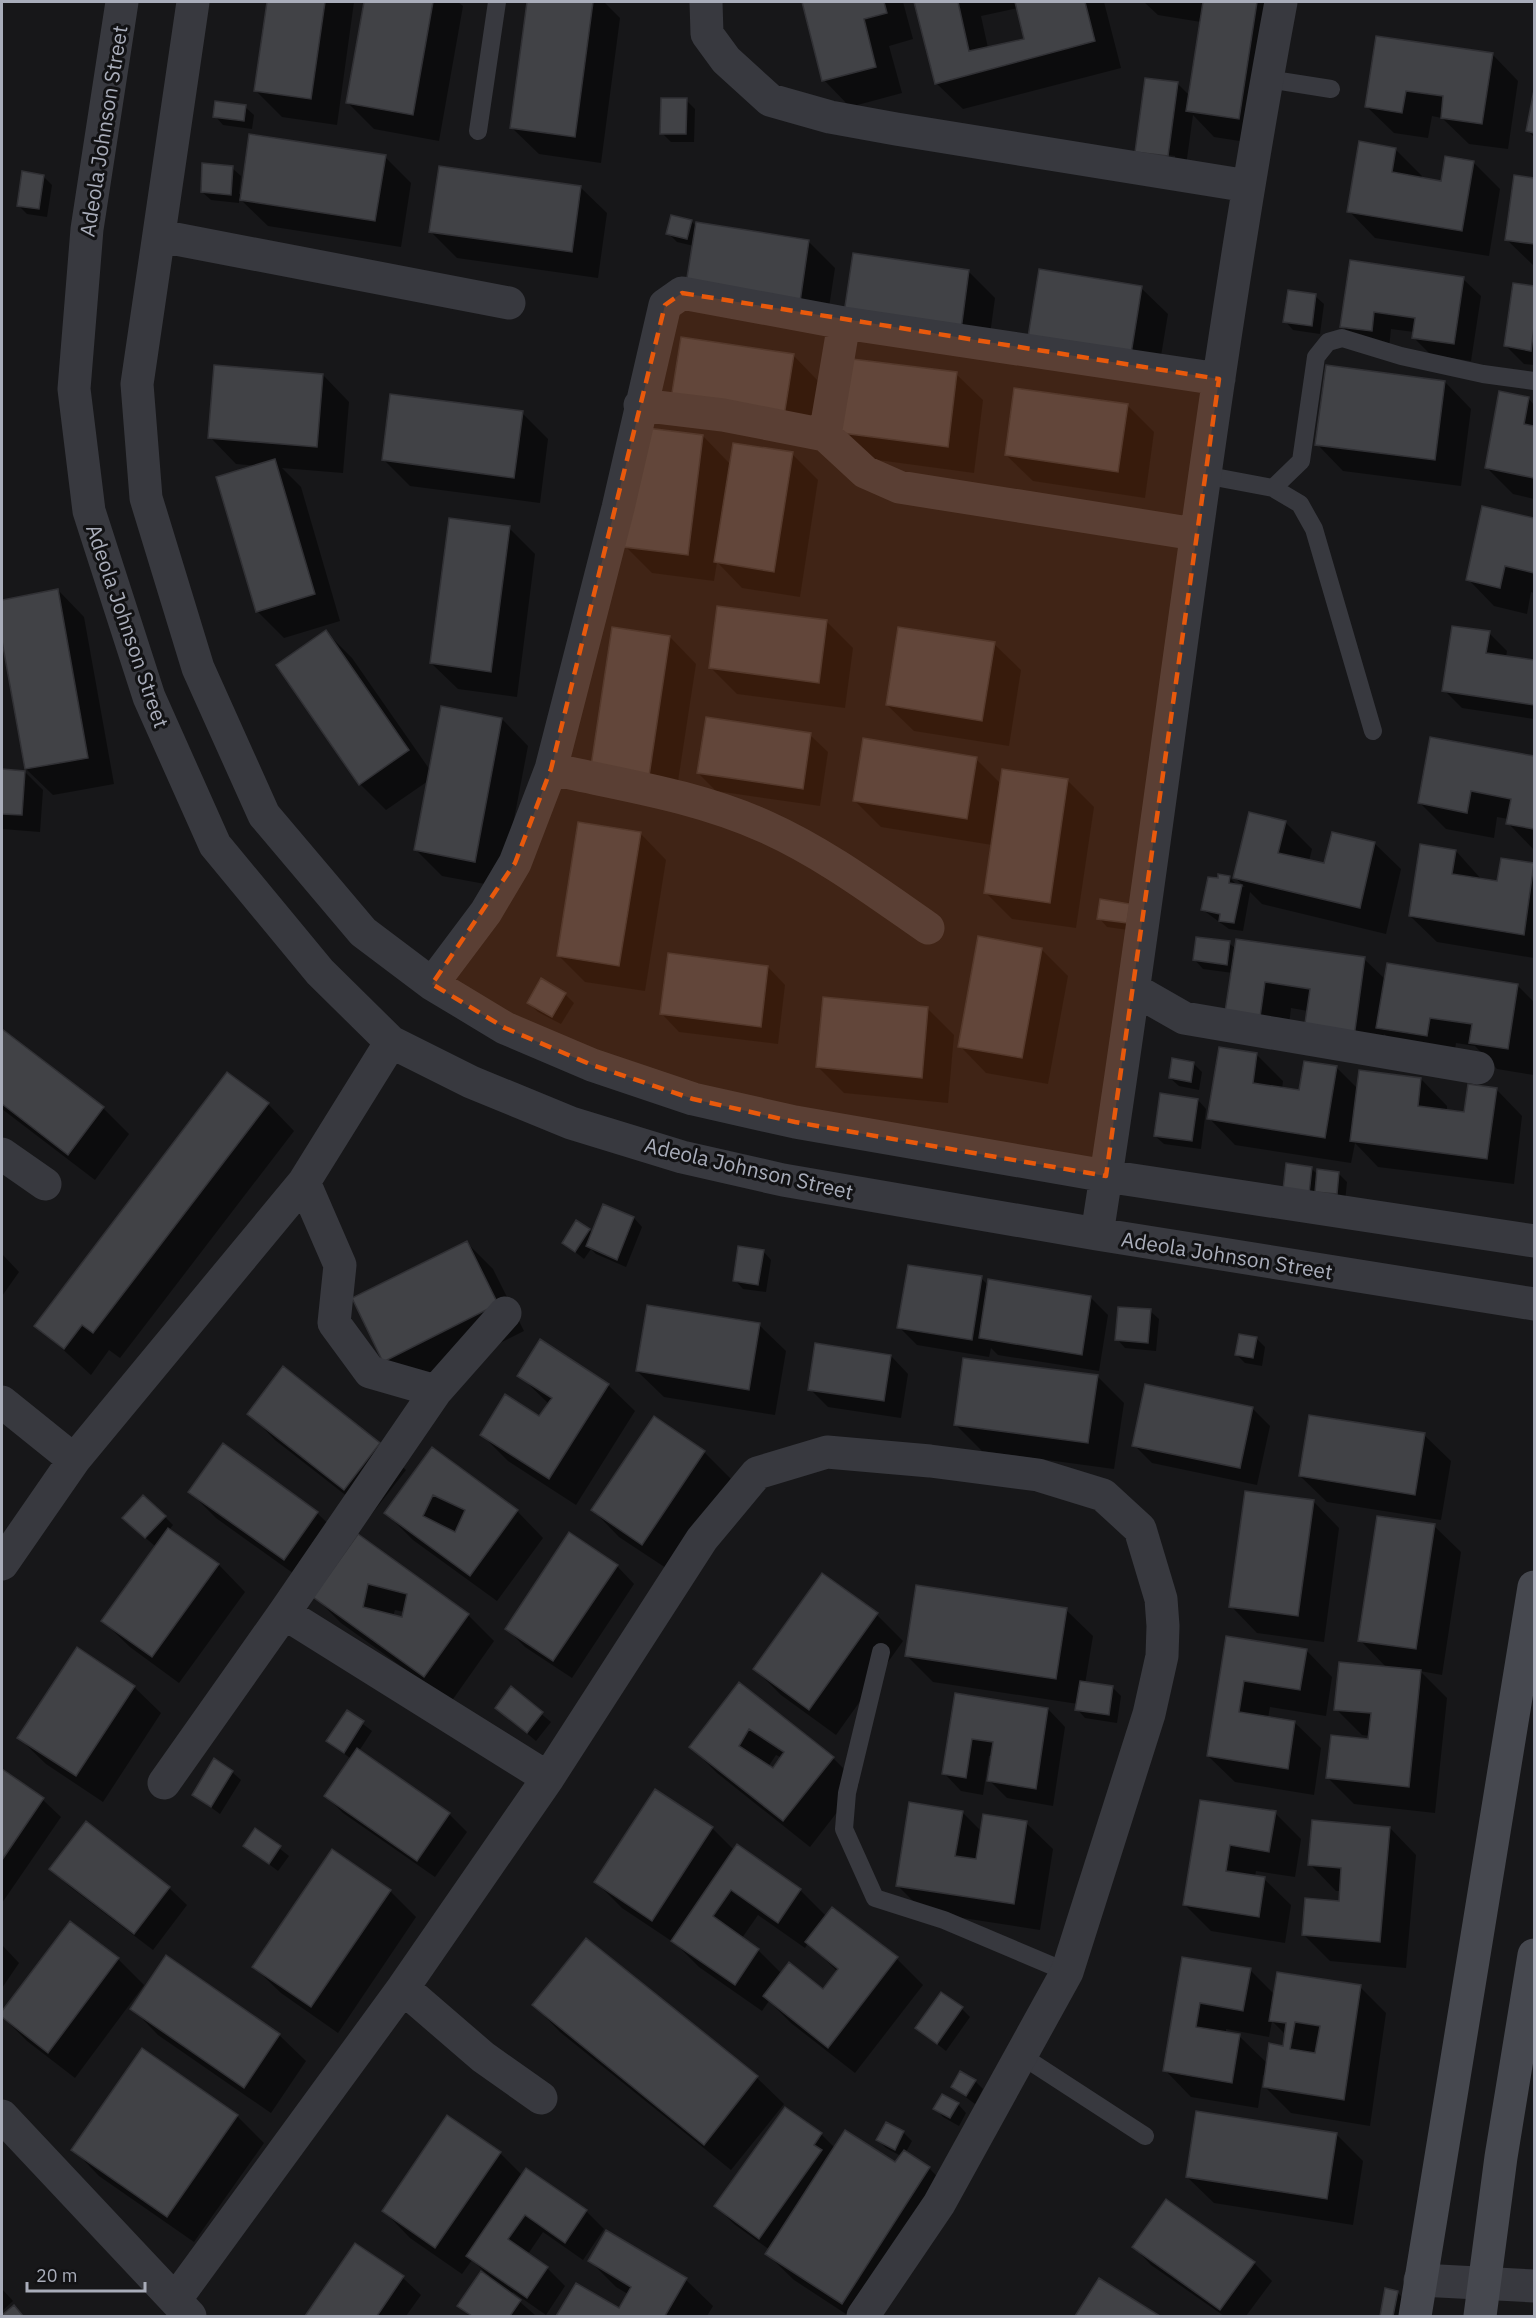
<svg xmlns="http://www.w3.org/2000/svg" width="1536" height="2318" viewBox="0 0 1536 2318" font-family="'IBM Plex Sans',sans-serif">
	<rect width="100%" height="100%" fill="#171719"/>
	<path fill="#0007" fill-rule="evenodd" d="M268 2H354L337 125 282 117 255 90Z
		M366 2H458L463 6 439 141 374 129 348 103Z
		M529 2H604L620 18 601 163 539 154 512 128Z
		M803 2H903L913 39 889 46 902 93 850 107 824 80Z
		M916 2H1104L1121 68 963 109 936 83ZM1018 8 1025 40 988 48 981 16Z
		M1144 2H1287L1265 145 1214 137 1193 115 1185 173 1137 152 1177 83 1190 96 1201 22 1158 15ZM1155 153 1175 156V158L1155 156Z
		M1492 54 1518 81 1508 149 1469 144 1442 118 1432 116 1428 138 1394 133 1367 107Z
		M1534 98V137L1528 131Z
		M686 100 695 109 694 142H671L662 133Z
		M245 107 254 115 252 129 223 125 215 116Z
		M1395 149 1422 176 1421 179 1442 183 1473 162 1500 189 1489 256 1375 238 1349 211Z
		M385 157 411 183 401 247 268 226 239 198V203L211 200 202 192 232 168 241 176 239 194H242Z
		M43 176 52 185 47 217 27 214 19 206Z
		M1515 177 1534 180V266L1506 239Z
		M580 187 607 213 598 278 457 258 431 232Z
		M691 221 697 227 808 241 835 268 826 327 694 246 677 242 668 233Z
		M1351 261 1463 279 1481 296 1471 361 1431 355 1413 337 1414 332 1391 329 1389 348 1359 344 1342 326Z
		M968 271 995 298 987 356 872 339Z
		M1514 285 1534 288V365L1524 364 1506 346Z
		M1141 288 1168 314 1157 380 1056 363Z
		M1315 296 1324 304 1320 334 1293 330 1285 321Z
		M793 355 819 382 810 442 673 399Z
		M956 374 983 400 974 473 863 458 836 432Z
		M323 375 349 402 343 473 282 468 301 487 340 621 284 638 257 611 258 466 236 464 210 437Z
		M1445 382 1471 409 1461 486 1343 471 1317 444Z
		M1529 399 1534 405V499L1513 494 1487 468Z
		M1127 405 1154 432 1145 498 1033 481 1006 455Z
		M522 413 548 439 540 503 410 486 383 459Z
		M703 436 731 465 792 454 818 480 800 597 742 588 717 562 714 581 652 573 626 547Z
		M1483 508 1534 520V593L1531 592 1527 614 1494 606 1468 579Z
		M509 528 535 554 517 697 458 689 431 663Z
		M58 590 84 617 114 784 53 795 26 769 2 633V601Z
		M826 621 853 648 845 708 737 694 710 667Z
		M326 632 352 658 430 770 502 719 528 746 501 887 442 876 416 850 428 781 386 810 360 784Z
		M1489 633 1507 651 1506 657 1534 662V719L1462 708 1444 690Z
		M670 637 696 664 675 801 619 792Z
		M994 644 1021 670 1009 746 914 731 887 705Z
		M810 735 828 752 820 806 716 791 698 773Z
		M1432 739 1534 758V850L1508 823V819L1497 817 1494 838 1446 829 1420 803Z
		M976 759 1002 785 1068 781 1094 807 1076 928 1012 919 985 892 992 845 881 827 854 800Z
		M2 770 25 772 43 790 40 832 2 829Z
		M1285 822 1312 849 1309 861 1326 865 1374 843 1401 869 1386 934 1262 904 1250 892 1243 931 1229 929 1203 910 1230 878 1238 886 1245 887 1235 878Z
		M640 833 666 860 645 991 585 982 558 955Z
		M1456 851 1482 880 1498 883 1502 859 1534 864V958L1437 942 1410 916Z
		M1129 905 1135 931 1107 927 1099 918Z
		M1229 943 1236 949 1364 959 1386 980 1518 986 1534 1002V1075L1497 1069 1475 1046 1456 1043 1453 1062 1404 1054 1384 1034 1380 1063 1308 1011 1291 1008 1287 1042 1254 1038 1233 973 1203 969 1195 960Z
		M1042 950 1068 976 1048 1084 986 1073 960 1046Z
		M768 967 785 985 778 1044 679 1032 662 1014Z
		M565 994 574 1003 561 1024 538 1012 529 1003Z
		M928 1009 954 1035 948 1103 844 1093 817 1066Z
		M2 1030 103 1108 129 1134 95 1180 2 1109Z
		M1257 1055 1283 1081 1282 1089 1300 1092 1336 1067 1358 1089 1421 1079 1447 1106V1111L1466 1114 1496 1089 1522 1116 1514 1184 1378 1167 1355 1143 1351 1163 1235 1145 1209 1118Z
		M1193 1063 1202 1072 1199 1090 1179 1086 1170 1078Z
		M1198 1100 1206 1109 1201 1149 1164 1144 1155 1136Z
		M268 1104 294 1131 120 1358 109 1350 91 1375 36 1325Z
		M1311 1168 1318 1175 1338 1173 1347 1182 1345 1202 1284 1190Z
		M604 1206 634 1218 642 1227 626 1267 596 1254 591 1249 584 1259 564 1243 577 1222 593 1233Z
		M466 1242 493 1269 524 1331 411 1387 384 1361Z
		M763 1251 771 1260 766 1292 743 1289 735 1280Z
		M2 1254 19 1272 2 1296Z
		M981 1278 988 1285 1090 1297 1108 1315 1099 1371 998 1355 991 1348 989 1357 917 1345 899 1327Z
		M1150 1311 1159 1319 1156 1351 1125 1348 1117 1339Z
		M759 1325 786 1351 775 1415 664 1397 637 1371Z
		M1257 1339 1265 1347 1262 1366 1245 1363 1236 1354Z
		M891 1356 908 1374 901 1418 828 1407 810 1389Z
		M519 1375 608 1385 635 1411 576 1505 508 1461 481 1434 540 1418 549 1404Z
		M1097 1376 1124 1403 1114 1469 982 1451 955 1424Z
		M1252 1408 1270 1426 1257 1485 1152 1463 1134 1445Z
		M249 1413 379 1444 406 1470 371 1515 275 1440Z
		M654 1419 704 1452 731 1479 669 1570 619 1537 593 1510Z
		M1424 1435 1451 1461 1441 1520 1327 1502 1300 1476Z
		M223 1446 317 1513 344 1539 311 1586 216 1518 190 1492Z
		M432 1449 517 1511 543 1538 497 1601 413 1540 386 1513Z
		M1313 1501 1339 1528 1324 1642 1257 1633 1231 1606Z
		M165 1517 173 1525 169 1530 219 1565 245 1592 179 1683 130 1647 103 1621 156 1547 133 1527Z
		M1434 1526 1461 1552 1442 1675 1420 1671 1447 1698 1435 1813 1354 1804 1328 1778 1370 1740V1736L1362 1735 1336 1709 1388 1669 1360 1640Z
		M358 1536 468 1615 494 1641 451 1702 341 1623 315 1597ZM395 1610 404 1612 403 1619 393 1616Z
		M617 1566 634 1584 572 1678 525 1647 507 1629Z
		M822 1575 877 1615 903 1641 836 1735 781 1695 755 1669Z
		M1066 1610 1093 1636 1085 1684 1113 1688 1121 1696 1117 1723 1085 1718 1077 1709 1078 1704 933 1682 907 1656Z
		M1227 1638 1306 1650 1332 1677 1326 1716 1270 1707 1268 1718 1294 1722 1321 1748 1314 1795 1235 1782 1208 1756Z
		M77 1649 134 1687 161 1713 103 1802 46 1764 19 1738Z
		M740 1684 833 1758 859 1784 810 1847 717 1773 691 1747ZM776 1755 782 1758 774 1770 768 1767Z
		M511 1689 551 1722 536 1741 497 1708Z
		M956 1695 1048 1709 1065 1727 1053 1806 1007 1798 989 1780 993 1756H989L983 1795 961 1791 944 1773Z
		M347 1712 372 1731 359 1751 449 1814 467 1832 435 1877 343 1813 326 1796 351 1759 328 1741Z
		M2 1770 43 1800 61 1817 2 1903Z
		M232 1772 241 1780 220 1814 193 1794Z
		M655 1791 712 1828 734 1850 737 1846 800 1890 827 1917 897 1959 923 1985 855 2073 791 2023 769 2001 762 2011 699 1967 676 1944 622 1908 596 1882ZM758 1915 805 1948 808 1943 838 1972 823 1991 782 1974 758 1950 742 1938Z
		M1201 1801 1275 1813 1301 1839 1295 1877 1256 1871 1255 1877 1264 1879 1291 1905 1285 1943 1211 1931 1185 1905Z
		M962 1812 982 1832 1026 1823 1053 1849 1040 1930 924 1912 897 1885Z
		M1390 1828 1416 1855 1406 1968 1330 1961 1303 1934 1340 1903 1341 1891H1336L1310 1864Z
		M256 1830 289 1856 278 1871 245 1846Z
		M51 1869 169 1888 187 1905 153 1950 69 1886Z
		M390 1891 416 1917 338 2033 281 1993 254 1967Z
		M70 1923 118 1959 144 1985 75 2078 27 2041 2 2016Z
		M587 1940 757 2078 784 2104 731 2170 560 2032 534 2005Z
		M2 1945 19 1963 2 1988Z
		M1183 1959 1250 1970 1275 1995 1360 1987 1386 2013 1370 2126 1291 2113 1265 2087 1266 2076 1263 2075 1258 2108 1191 2097 1165 2070ZM1272 2021 1286 2035 1284 2047 1268 2064 1239 2036 1226 2033V2029L1269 2037Z
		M132 2008 279 2035 306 2061 271 2113 158 2035Z
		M962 2009 970 2017 946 2051 917 2028Z
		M143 2050 237 2116 264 2143 194 2242 99 2176 73 2149Z
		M975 2081 983 2089 975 2104 952 2087Z
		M958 2104 966 2113 959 2126 943 2117 935 2108Z
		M903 2132 912 2141 906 2152 929 2168 955 2195 849 2316 794 2280 767 2254 770 2250 734 2224 716 2206 821 2134 835 2148 895 2164 901 2156 886 2148 878 2140Z
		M1336 2134 1363 2161 1353 2225 1214 2203 1187 2177Z
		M500 2153 523 2176 586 2211 604 2229 583 2260 543 2232 528 2254 547 2268 565 2286 546 2315 513 2292 511 2294 536 2316H470L459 2306 489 2276 472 2260 462 2274 410 2238 384 2211Z
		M607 2232 686 2280 713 2306 707 2316H558L577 2285 619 2310 628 2294 616 2287 590 2261Z
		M356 2245 403 2278 421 2295 406 2316H307Z
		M1134 2247 1254 2263 1272 2281 1246 2316H1224L1151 2265Z
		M1100 2280 1157 2316H1077Z
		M2 2289 13 2301 2 2311Z
		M1386 2290 1397 2292 1406 2301 1403 2316H1381Z"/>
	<path fill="#414246" stroke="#313135" stroke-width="1.5" fill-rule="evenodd" d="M267 2H325L311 99 254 91Z
		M364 2H433L413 115 346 103Z
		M527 2H593L575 137 510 128Z
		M802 2H884L887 13 864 19 876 67 822 81Z
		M914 2H958L969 51 1024 39 1015 2H1085L1095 41 935 84Z
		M1203 2H1257L1239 119 1186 111Z
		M1376 36 1493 53 1482 124 1441 118 1443 96 1406 91 1402 113 1365 107Z
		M1145 78 1178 82 1168 156 1135 152Z
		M1534 90V133L1526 131Z
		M661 98H687L686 134H660Z
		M215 101 246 105 244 121 213 117Z
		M249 134 386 155 375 221 240 200Z
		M1359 141 1396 148 1392 172 1441 181 1445 156 1474 161 1462 231 1347 212Z
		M202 163 233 166 231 195 201 192Z
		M439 166 581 186 572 252 429 232Z
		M22 171 44 175 39 209 17 206Z
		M1514 175 1534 178V244L1505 240Z
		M671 215 692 220 687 239 666 234Z
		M696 222 809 240 800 302 686 284Z
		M853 253 969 270 961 330 844 313Z
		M1350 260 1464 277 1454 344 1412 338 1415 318 1374 312 1372 331 1340 327Z
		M1039 269 1142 286 1131 354 1028 337Z
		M1513 283 1534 286V327L1531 351 1504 346Z
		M1288 290 1316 294 1312 326 1283 322Z
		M681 337 794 354 784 416 671 399Z
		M844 358 957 372 948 447 835 432Z
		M214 365 323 374 317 447 208 438Z
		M1326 365 1445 381 1435 460 1315 445Z
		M1014 388 1128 404 1118 472 1005 455Z
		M1499 391 1529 397 1524 424 1534 426V478L1485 468Z
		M390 394 523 411 514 478 382 460Z
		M639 427 703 435 688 555 624 547Z
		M733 443 793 452 774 572 714 562Z
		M275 459 315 594 256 612 216 477Z
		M1482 506 1534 518V573L1505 566 1500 588 1466 580Z
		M449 518 510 526 491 672 430 663Z
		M58 589 88 758 25 769 2 641V600Z
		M717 606 827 620 819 683 709 668Z
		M1452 626 1490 631 1486 653 1534 660V657V705L1442 691Z
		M612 627 670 636 649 776 591 766Z
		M898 627 995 642 982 721 886 705Z
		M326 630 409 750 359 785 276 665Z
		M441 706 502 718 475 862 414 850Z
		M706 717 811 733 803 789 697 773Z
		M1430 737 1534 756V829L1506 824 1511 799 1471 791 1467 813 1418 803Z
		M863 738 977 757 967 819 853 801Z
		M2 769 25 771 22 815 2 814Z
		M1002 769 1068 779 1050 903 984 893Z
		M1249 812 1286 821 1278 853 1324 863 1332 832 1375 842 1360 908 1233 878Z
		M578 822 641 832 619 966 557 956Z
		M1420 844 1456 850 1452 874 1497 881 1501 858 1534 863 1524 935 1409 916Z
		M1218 874 1230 876 1229 883 1242 885 1234 923 1219 921 1220 914 1201 910 1208 877 1218 878Z
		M1100 899 1130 904 1127 923 1097 919Z
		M978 936 1042 948 1022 1058 958 1047Z
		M1196 937 1230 941 1227 965 1193 960Z
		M1236 939 1365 957 1354 1037 1304 1030 1310 989 1265 982 1260 1017 1225 1012Z
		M668 953 768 966 761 1027 660 1014Z
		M1387 963 1518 984 1508 1049 1469 1043 1472 1024 1430 1018 1427 1036 1376 1028Z
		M541 978 566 993 552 1017 527 1003Z
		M823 997 928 1007 922 1078 816 1067Z
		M2 1029 104 1107 68 1155 2 1104Z
		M1219 1047 1257 1053 1253 1083 1299 1090 1304 1061 1337 1066 1325 1138 1207 1119Z
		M1172 1058 1194 1062 1191 1082 1169 1078Z
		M1359 1070 1421 1078 1418 1106 1464 1112 1468 1084 1497 1088 1487 1159 1350 1141Z
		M227 1072 269 1103 93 1333 82 1325 64 1349 34 1326Z
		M1160 1093 1198 1099 1192 1141 1154 1136Z
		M1286 1163 1312 1167 1309 1194 1283 1190Z
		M1317 1169 1339 1172 1337 1194 1315 1192Z
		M603 1204 634 1217 617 1260 586 1246Z
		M576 1220 590 1229 575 1252 562 1243Z
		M467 1241 498 1304 383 1362 352 1298Z
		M738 1246 764 1250 758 1285 733 1281Z
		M908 1265 982 1276 972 1340 897 1328Z
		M988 1279 1091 1296 1082 1355 979 1338Z
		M647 1305 760 1323 749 1390 636 1371Z
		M1118 1307 1151 1309 1148 1343 1115 1340Z
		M1239 1334 1257 1337 1253 1358 1235 1355Z
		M540 1339 609 1384 549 1479 480 1435 505 1394 539 1416 552 1398 517 1376Z
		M815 1343 891 1355 884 1401 808 1390Z
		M963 1358 1098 1375 1088 1443 954 1425Z
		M283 1366 380 1443 344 1490 247 1414Z
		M1145 1384 1253 1407 1240 1468 1132 1446Z
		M1309 1415 1425 1433 1415 1495 1299 1476Z
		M654 1416 705 1451 642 1545 591 1510Z
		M223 1443 318 1512 284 1560 188 1492Z
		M432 1447 518 1510 470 1576 384 1513ZM433 1495 465 1510 455 1532 423 1516Z
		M1245 1491 1314 1500 1298 1616 1229 1607Z
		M143 1495 166 1516 145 1538 122 1518Z
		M1377 1516 1435 1524 1416 1649 1358 1641Z
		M168 1528 219 1564 152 1657 101 1621Z
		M569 1532 618 1565 553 1661 505 1629Z
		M358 1534 469 1614 424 1677 313 1597ZM368 1584 407 1594 402 1617 363 1607Z
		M822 1573 878 1613 809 1710 753 1669Z
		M916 1585 1067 1608 1056 1679 905 1656Z
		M1226 1636 1307 1649 1300 1690 1244 1681 1239 1712 1295 1721 1288 1769 1207 1756Z
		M77 1647 135 1686 76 1776 17 1738Z
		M1339 1662 1421 1670 1409 1787 1326 1778 1331 1735 1368 1739 1371 1713 1334 1710Z
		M1080 1681 1113 1686 1109 1715 1075 1710Z
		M739 1682 834 1757 783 1821 689 1747ZM749 1729 784 1752 773 1768 739 1746Z
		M511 1686 543 1712 527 1733 495 1708Z
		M955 1693 1048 1708 1036 1789 987 1781 993 1742 972 1739 966 1778 942 1774Z
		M347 1710 364 1721 344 1753 326 1741Z
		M357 1748 450 1813 417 1861 324 1796Z
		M214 1758 233 1771 211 1807 192 1795Z
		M2 1769 44 1798 2 1860Z
		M655 1789 713 1827 652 1921 594 1882Z
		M1200 1800 1276 1811 1269 1852 1230 1845 1226 1871 1265 1877 1259 1917 1183 1905Z
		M909 1802 963 1811 955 1856 976 1859 983 1814 1027 1821 1014 1904 896 1886Z
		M1312 1820 1390 1827 1380 1942 1302 1935 1305 1898 1339 1901 1341 1868 1308 1865Z
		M86 1821 170 1887 134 1934 49 1869Z
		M255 1828 281 1846 269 1864 243 1846Z
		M737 1844 801 1889 778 1923 731 1890 713 1916 759 1949 735 1985 671 1941Z
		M332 1849 391 1890 311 2007 252 1967Z
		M832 1907 898 1957 828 2048 763 1996 789 1962 823 1989 838 1969 805 1942Z
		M70 1921 119 1958 48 2053 2 2017V2011Z
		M586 1938 758 2076 704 2145 532 2005Z
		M166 1955 280 2034 244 2088 130 2009Z
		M1182 1957 1251 1968 1243 2011 1200 2003 1196 2027 1240 2034 1232 2083 1163 2071Z
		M1277 1972 1361 1985 1344 2100 1263 2087 1269 2043 1283 2046 1286 2023 1269 2021ZM1295 2022 1320 2026 1315 2053 1290 2049Z
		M941 1992 963 2007 937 2044 915 2028Z
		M142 2048 238 2115 167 2217 71 2150Z
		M960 2071 976 2080 966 2096 951 2087Z
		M942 2094 959 2103 950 2118 933 2109Z
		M785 2107 822 2133 814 2145 822 2150 759 2239 714 2206Z
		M1196 2111 1337 2133 1327 2199 1186 2177Z
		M447 2115 501 2152 435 2248 382 2211Z
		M886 2122 904 2131 895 2150 876 2140Z
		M845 2130 895 2162 904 2150 930 2167 842 2304 765 2254Z
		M526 2168 587 2210 565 2243 525 2215 508 2239 548 2267 527 2298 466 2256Z
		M1166 2199 1255 2262 1220 2310 1132 2247Z
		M606 2230 687 2278 665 2316H556L576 2283 619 2308 631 2287 588 2261Z
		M355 2243 404 2276 377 2316H305Z
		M481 2271 521 2300 510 2316H472L457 2306Z
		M1099 2278 1160 2316H1075Z
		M1385 2288 1398 2291 1393 2316H1380Z
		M14 2305 23 2316H2V2315Z"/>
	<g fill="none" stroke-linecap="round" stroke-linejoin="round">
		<path stroke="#38393f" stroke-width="18" d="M1267 79 1331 89
			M478 131 497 2
			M1204 475 1273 488 1300 504 1314 529 1373 731
			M1273 488 1301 461 1316 357 1328 342 1342 338 1401 356 1483 374 1534 381
			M881 1652 847 1793 844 1829 875 1898 944 1920 1067 1972
			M1022 2056 1145 2136"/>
		<path stroke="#38393f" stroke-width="33" d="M122 2 87 229 74 389 89 511 149 697 215 845 320 972 391 1042 471 1082 571 1123 682 1157 783 1180 1097 1234 1534 1304
			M193 2 137 384 146 498 198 668 264 815 363 932 432 984 505 1028 592 1065 693 1099 795 1122 1106 1176 1534 1241
			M706 2 707 34 726 60 770 100 830 117 896 129 1248 186
			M160 236 509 303
			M640 405 723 415 825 435 865 472 899 487 1195 534
			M825 435 844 323
			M551 769 618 508 665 305 682 293 844 323 1219 379
			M432 984 486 912 515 863 551 769C623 785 698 796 766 827 824 853 876 892 928 928
			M1135 990 1184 1018 1478 1068
			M2 1154 45 1184
			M304 1182 340 1265 334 1323 370 1372 436 1391
			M1097 1234C1162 824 1205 410 1281 2
			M2 1402 74 1460
			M2 1564 74 1460 304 1182 391 1042
			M284 1613 436 1391 505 1313
			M164 1783 284 1613 548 1778
			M403 1988 483 2057 541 2098
			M2 2116 190 2316
			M1420 2280 1534 2286
			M175 2300 403 1988 548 1778 702 1539 757 1473 827 1452 930 1461 1038 1475 1103 1495 1140 1529 1161 1599 1163 1626 1162 1656 1149 1714 1067 1972 939 2204 863 2316"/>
		<path stroke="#46484f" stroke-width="33" d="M1415 2316 1534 1587
			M1480 2316 1501 2157 1534 1955"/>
	</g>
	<path fill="#e8590c" fill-opacity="0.2" stroke="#e8590c" stroke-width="4.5" stroke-dasharray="12 8" stroke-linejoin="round" d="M682 293 1219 379 1106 1176 795 1122 693 1099 592 1065 505 1028 432 984 515 863 551 769 665 305Z"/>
	<g text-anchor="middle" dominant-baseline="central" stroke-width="6" stroke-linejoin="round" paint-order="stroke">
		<g font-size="21" fill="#a9adba" stroke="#121214">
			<text transform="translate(103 131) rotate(-81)">Adeola Johnson Street</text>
			<text transform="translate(128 626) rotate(71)">Adeola Johnson Street</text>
			<text transform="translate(749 1168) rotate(13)">Adeola Johnson Street</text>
			<text transform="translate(1227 1255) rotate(9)">Adeola Johnson Street</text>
		</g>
	</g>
	<rect width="1536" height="2318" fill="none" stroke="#a9adba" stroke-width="6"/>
	<path d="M27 2282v9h118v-9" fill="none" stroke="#a9adba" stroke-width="3"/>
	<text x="36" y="2282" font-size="18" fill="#a9adba" stroke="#121214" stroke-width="4.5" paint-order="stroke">20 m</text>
</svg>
